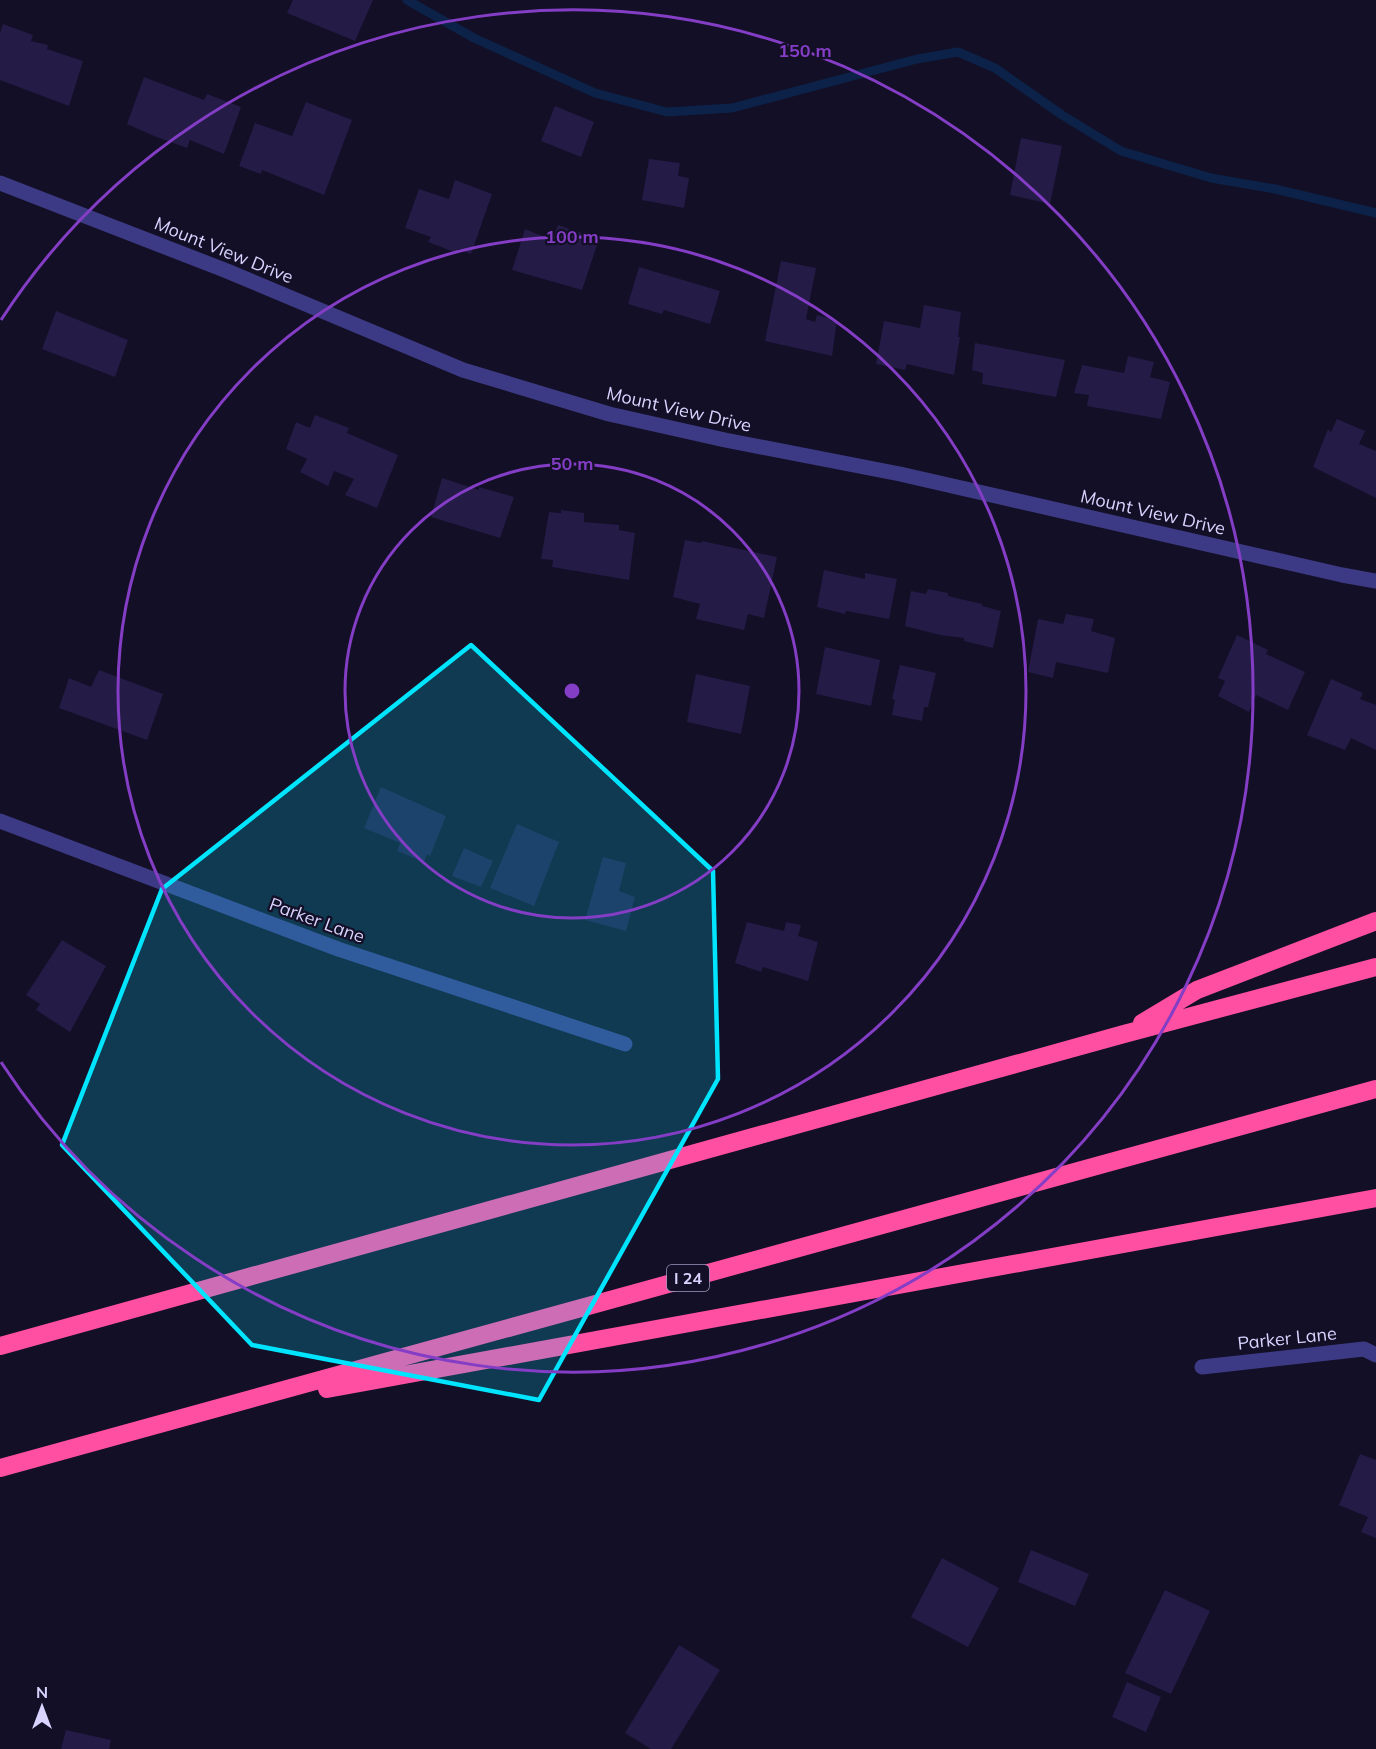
<svg xmlns="http://www.w3.org/2000/svg" width="1376" height="1749" viewBox="0 0 1376 1749" font-family="Mulish,sans-serif">
	<rect width="100%" height="100%" fill="#130f26"/>
	<g fill="none" stroke-linecap="round" stroke-linejoin="round">
		<path stroke="#0c2248" stroke-width="9" d="M407 0 474 38 595 93 667 112 732 108 917 59 958 52 995 68 1062 115 1121 151 1211 178 1275 189 1376 213"/>
	</g>
	<path fill="#241b47" d="M293 0H373L355 41 287 13Z
		M3 24 33 35 31 41 48 45 47 49 83 61 69 106 0 80V33Z
		M144 77 204 100 207 94 241 107 224 154 190 140 187 148 154 136 127 124Z
		M306 102 352 120 324 195 262 170 261 174 239 166 255 123 292 136Z
		M555 106 594 122 581 157 541 141Z
		M1021 138 1062 146 1050 204 1010 195Z
		M649 159 680 163 678 176 689 178 684 208 642 200Z
		M455 180 492 194 471 254 458 249 457 253 428 242 431 237 405 228 419 189 449 199Z
		M558 225 599 239 582 290 512 270 525 229 552 240Z
		M781 261 816 268 806 319 815 322 817 315 837 320 832 356 765 341Z
		M639 267 720 291 710 324 664 310 662 314 628 304Z
		M924 305 961 312 958 337H960L954 375 907 364 905 370 876 364 884 321 920 328Z
		M56 311 128 340 115 377 42 349Z
		M975 343 1065 360 1056 397 982 384 983 373 972 370Z
		M1128 356 1154 362 1150 377 1170 382 1161 419 1087 406 1089 395 1074 393 1082 365 1124 373Z
		M315 415 349 428 347 433 398 455 377 508 345 495 354 479 334 471 328 486 300 472 307 459 286 449 296 422 310 428Z
		M1337 419 1365 431 1359 444 1376 451V498L1313 467 1328 429 1331 432Z
		M442 478 479 490V487L514 497 500 538 431 517Z
		M561 510 584 513V522L619 525V530L635 533 629 580 552 567 553 560 541 559 549 512 561 513Z
		M685 540 701 543 702 541 777 557 764 618 748 614 744 630 696 619 700 604 673 597Z
		M824 570 865 579V573L897 579 889 619 846 611 845 614 817 607Z
		M928 589 948 593V596L982 604V606L1001 611 993 648 964 641V638L940 635 905 626 911 591 926 594Z
		M1066 614 1094 619 1091 631 1115 638 1108 673 1056 662 1053 678 1028 672 1038 619 1063 624Z
		M1237 635 1268 650 1266 654 1305 672 1288 710 1256 695 1249 712 1218 696 1225 681 1218 678Z
		M825 647 880 660 871 706 816 694Z
		M900 665 936 673 928 707H924L922 721 892 715 895 700 892 699Z
		M99 670 163 694 147 740 59 708 69 678 91 687Z
		M696 674 750 686 741 734 687 722Z
		M1331 679 1363 693 1360 699 1376 705V750L1351 738 1345 750 1307 735Z
		M381 787 446 816 430 856 427 854 424 862 397 851 400 843 364 828Z
		M517 824 559 842 534 906 490 888Z
		M464 848 493 861 481 887 452 876Z
		M603 857 626 863 619 891 635 897 626 931 585 920Z
		M747 922 784 931 786 922 801 925 798 936 818 942 808 981 763 967 761 972 735 963Z
		M62 940 106 966 70 1032 36 1010 40 1004 26 995Z
		M1360 1454 1376 1460V1538L1361 1532 1368 1517 1339 1505Z
		M1031 1550 1089 1574 1075 1606 1018 1582Z
		M942 1558 999 1588 968 1647 911 1617Z
		M1165 1590 1210 1611 1171 1694 1125 1673Z
		M679 1645 720 1670 671 1749H651L625 1733Z
		M1127 1682 1161 1697 1146 1732 1112 1717Z
		M66 1730 111 1740 109 1749H61Z"/>
	<g fill="none" stroke-linecap="round" stroke-linejoin="round">
		<path stroke="#3d3a85" stroke-width="15" d="M0 183 227 271 463 370 609 414 725 440 900 474 1342 575 1376 581
			M0 821 338 949 625 1044
			M1202 1367 1364 1349 1376 1355"/>
		<path stroke="#ff4fa3" stroke-width="18" d="M1142 1023 1197 990 1376 921
			M0 1346 1124 1034 1376 967
			M327 1389 1376 1198
			M0 1468 1376 1089"/>
	</g>
	<path fill="#00e5ff" fill-opacity="0.2" stroke="#00e5ff" stroke-width="4.5" stroke-linejoin="round" d="M471 645 713 871 718 1079 539 1400 252 1345 62 1145 162 889Z"/>
	<g fill="none" stroke="#843dc5" stroke-width="3">
		<circle cx="572" cy="691" r="227"/>
		<circle cx="572" cy="691" r="454"/>
		<path d="M1 320A681 681 0 1 1 1 1062"/>
	</g>
	<g text-anchor="middle" dominant-baseline="central" stroke-width="4.5" stroke-linejoin="round" paint-order="stroke">
		<rect fill="#130f26" stroke="#9e99be" stroke-width="1.5" x="667" y="1265" width="42" height="26" rx="4.5"/>
		<g font-size="16" font-weight="bold" fill="#d9d4ff">
			<text x="688" y="1278">I 24</text>
		</g>
		<g font-size="18" fill="#d9d4ff" stroke="#130f26">
			<text transform="translate(224 250) rotate(22)">Mount View Drive</text>
			<text transform="translate(679 409) rotate(13)">Mount View Drive</text>
			<text transform="translate(1153 512) rotate(13)">Mount View Drive</text>
			<text transform="translate(317 920) rotate(20)">Parker Lane</text>
			<text transform="translate(1287 1338) rotate(-6)">Parker Lane</text>
		</g>
	</g>
	<circle cx="572" cy="691" r="9" fill="#843dc5" stroke="#130f26" stroke-width="3"/>
	<g font-size="18" text-anchor="middle" font-weight="bold" fill="#843dc5" stroke="#130f26" stroke-width="4.5" stroke-linejoin="round" paint-order="stroke">
		<text x="805" y="57">150 m</text>
		<text x="572" y="243">100 m</text>
		<text x="572" y="470">50 m</text>
	</g>
	<g transform="translate(42 1707)" stroke="#130f26" stroke-width="4.5" paint-order="stroke">
	<path d="M0-4.5L10 22L0 15L-10 22Z" fill="#d9d4ff"/>
	<text y="-9" font-size="16" font-weight="bold" text-anchor="middle" fill="#d9d4ff">N</text>
	</g>
</svg>
